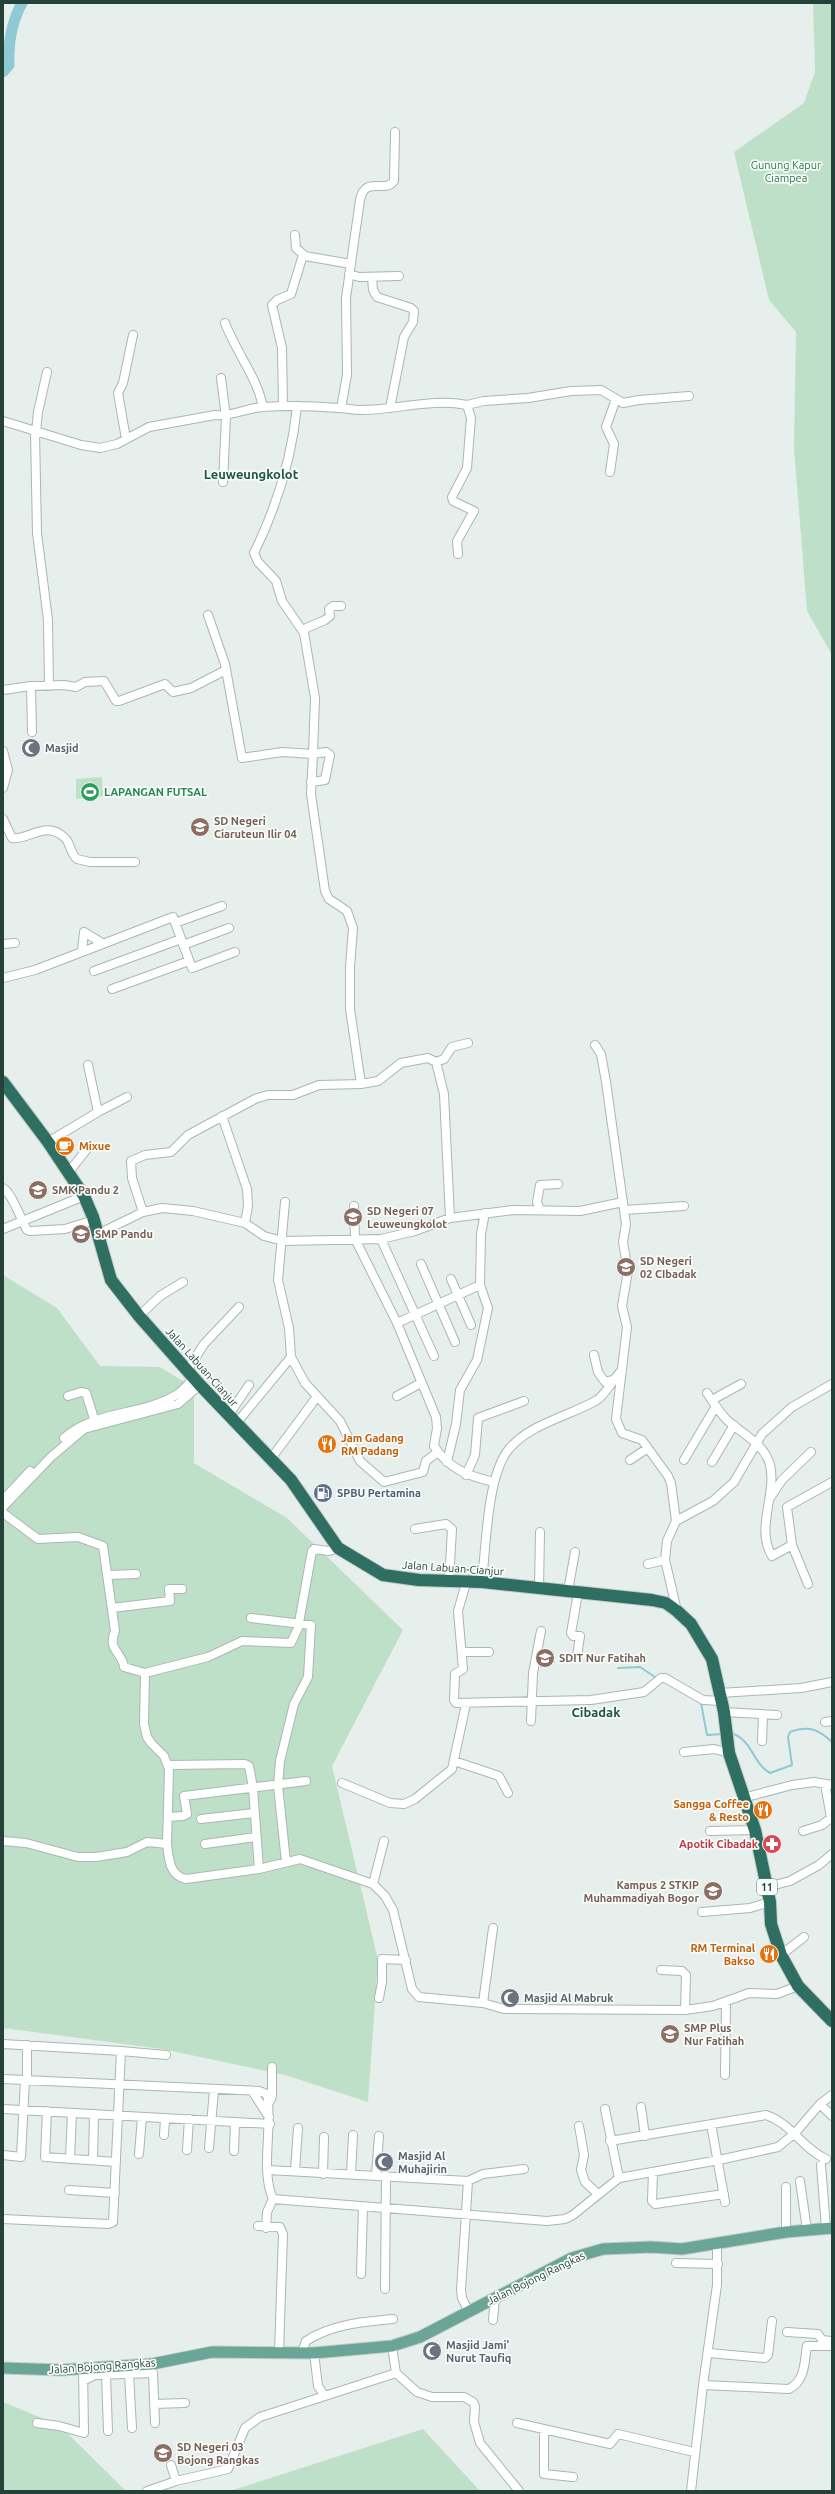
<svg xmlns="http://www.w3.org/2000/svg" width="835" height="2494" viewBox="0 0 835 2494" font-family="Ubuntu,sans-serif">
	<rect width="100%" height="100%" fill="#e6efeb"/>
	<path fill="#bfe0c8" d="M813 3H832V655L807 611 794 448 796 332 769 300 734 152 804 103 815 72Z
		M102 777 103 796 76 799V779Z
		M3 1275 57 1308 100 1366 160 1367 194 1388V1463L287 1518 403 1630 332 1766 378 1960 368 2102 285 2075 162 2049 3 2028Z
		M3 2402 59 2425 126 2491H3Z
		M423 2429 480 2491H230Z"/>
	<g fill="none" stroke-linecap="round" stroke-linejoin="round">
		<path stroke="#8ec9d4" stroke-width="2" d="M618 1668 640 1667 658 1679
			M701 1703 707 1735 723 1734
			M731 1733C752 1739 753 1764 770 1773L792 1765 788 1737 790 1732C808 1725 818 1729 832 1742"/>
		<path stroke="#8ec9d4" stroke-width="11" d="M3 72 9 65C8 42 11 23 22 3"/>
		<defs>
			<path id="minor" d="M295 235 296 248 305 256 351 264
				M349 274 359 277 399 276
				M372 278 373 290 377 297 411 308 414 311 413 322 404 337 390 408
				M225 323C236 352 257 377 263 407
				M221 378 226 417 223 482
				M467 405 484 401 528 398 571 391 601 390 623 403 639 400 689 396
				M283 406 282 348 272 305 277 300 291 294 303 255
				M297 406C292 458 277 506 254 553L258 562 276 581 282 601 304 633 315 698 313 754 326 752 330 755 325 780 311 782
				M341 408 347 375 346 298 360 200C365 175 385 194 394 181L395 132
				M3 421 81 445 100 448 117 444 149 427 215 415C231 417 246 408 263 407 288 405 314 406 339 408 346 408 353 410 361 410 396 410 432 398 467 405L471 418 467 468 452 497 453 501 474 511 457 541 458 554
				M35 432 37 533 48 620 49 686
				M36 432 38 412 47 372
				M126 439 118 393 123 383 133 335
				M610 472 614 444 606 427 616 399
				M208 615 225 664 242 758 282 752 313 754 311 794 325 891 329 899 347 911 353 928 350 967V1009L361 1084
				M302 630 325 620 330 616 329 609 333 606H341
				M31 686 32 732
				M3 690 31 686 64 685 76 687 85 682 104 681 116 701H119L165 684 173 692 191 688 226 670
				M3 751 8 770 3 788
				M3 819 12 838C28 841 46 819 65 838 71 844 70 853 77 859L90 862H135
				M175 923 222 906
				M3 944 15 943
				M183 945 229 928
				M82 951 84 932 102 943
				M94 971 181 939
				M3 978 35 970 173 917 192 968 235 952
				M112 989 189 961
				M595 1045 601 1054 606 1082 626 1224 623 1242 628 1271 622 1306 627 1327 616 1419 622 1433 642 1440 668 1476 671 1483 676 1521
				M436 1062 444 1059 452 1047 468 1043
				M88 1065 98 1112
				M222 1116 247 1189 248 1206 245 1223
				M48 1142 98 1112 127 1097
				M68 1173 87 1149
				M3 1188C12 1193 21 1220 27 1230L30 1231 65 1229 94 1220
				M285 1202 278 1280 289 1328 291 1357 305 1383 340 1421 360 1461 384 1482 423 1472 426 1461 438 1452
				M354 1206 355 1239 397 1323 436 1417 437 1428 434 1446C449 1469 468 1476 494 1482
				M540 1210 537 1202 540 1185 558 1184
				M625 1210 684 1206
				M143 1212 132 1178 131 1161 145 1155 171 1152 188 1135 255 1099 268 1095H293L319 1085 361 1084 378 1081 401 1063 428 1058 436 1062 444 1094 450 1218 513 1210 580 1211 623 1202
				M3 1229 84 1196
				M98 1234 143 1212 162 1208 193 1211 245 1223 264 1236 283 1241 381 1239 415 1231 450 1218
				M381 1239 434 1356
				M421 1264 455 1342
				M451 1279 471 1325
				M139 1316 160 1296 183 1282
				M397 1323 480 1285
				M594 1355 598 1372 605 1382 612 1380
				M187 1371 204 1344 239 1307
				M707 1393C713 1402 719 1412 727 1420 742 1434 765 1444 770 1465 777 1494 755 1529 772 1556L792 1545
				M68 1396 81 1392 86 1393 96 1425
				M397 1396 421 1383
				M712 1400 741 1384
				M228 1416 249 1385
				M235 1425 291 1357
				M64 1438C95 1410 141 1416 176 1395 182 1392 188 1384 194 1378
				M270 1460 316 1398
				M630 1460 648 1448
				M684 1460 716 1406
				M447 1462 456 1424 460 1390 477 1360 488 1308 480 1285 481 1234 485 1213
				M712 1462 734 1425
				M466 1475 475 1455 478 1418 524 1401
				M770 1498 782 1480 811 1452
				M3 1500 30 1471
				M3 1507 51 1457 84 1429 178 1404 200 1385
				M3 1513 38 1539 78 1537 103 1546 115 1631C107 1651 122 1651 124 1667L145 1673
				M415 1529 446 1524 452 1529 449 1581
				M648 1564 665 1560
				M108 1575 136 1574
				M482 1582C486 1547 487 1475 509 1449 529 1424 570 1416 597 1400 606 1394 614 1378 622 1370
				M466 1583 458 1611 463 1669 455 1674 454 1700 456 1703 591 1700 644 1692 661 1678H665L703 1700 722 1701
				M808 1584 792 1545 787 1507 832 1482
				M539 1588 540 1532
				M568 1591 575 1552
				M112 1608 170 1601 169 1589H182
				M677 1611 665 1560 667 1541 676 1521 713 1501 734 1482 762 1434 792 1407 832 1384
				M251 1618 311 1625 308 1677 294 1704 280 1761 278 1786 286 1862
				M463 1652H489
				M577 1657 580 1636H573L571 1633 578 1593
				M720 1693 801 1688 832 1682
				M724 1712 777 1715
				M531 1721 533 1673 541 1631
				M825 1722 832 1721
				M762 1741 763 1716
				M684 1752 714 1749 729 1753
				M454 1761 499 1776 508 1793
				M169 1765 245 1764 249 1766 253 1788 259 1869
				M342 1783 390 1803 404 1804 415 1799 452 1769 466 1704
				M743 1798 792 1785 814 1782 832 1785
				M168 1817 183 1816 187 1814 184 1796 306 1781
				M201 1819 254 1813
				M710 1831 755 1830
				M803 1831 822 1825 831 1818 825 1784
				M3 1841 26 1843 78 1857H96L127 1852 147 1842 167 1844C169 1859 169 1875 186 1879L259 1869 300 1859 373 1884 385 1896 393 1910 412 1989 419 1997 483 2003 504 2009 685 2010 713 2006 749 1993 777 1994 798 1986
				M167 1844 169 1769 164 1756 151 1743 147 1737 144 1724 145 1673 208 1657 242 1641 291 1643 298 1628 312 1551 314 1549 329 1551 338 1548
				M205 1844 256 1837
				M373 1884 384 1841
				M767 1887 790 1881 819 1865 832 1854
				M702 1912 750 1908 770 1902
				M781 1955 804 1937
				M661 1970 682 1971 686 1975 685 2010
				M379 1998 382 1982V1959L406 1960
				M483 2003 493 1928
				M3 2044 121 2051 113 2222 108 2224 3 2219
				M27 2045V2080
				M121 2051 166 2055
				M725 2075 726 2002
				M3 2079 259 2091 267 2094C273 2128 260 2170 273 2199L547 2221 565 2219 573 2215 619 2178 719 2160 778 2147 795 2133 820 2104 832 2095
				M252 2091 269 2117
				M270 2101 272 2096V2067
				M820 2104 832 2116
				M641 2107 645 2136
				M3 2109 270 2124
				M605 2109 619 2178
				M47 2111 45 2157 116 2162
				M711 2124 725 2202
				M579 2126 584 2155 581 2170 585 2182 598 2194
				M164 2135 165 2119
				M610 2141 766 2115C791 2123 803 2149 826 2159
				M209 2148 214 2090
				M187 2150 189 2119
				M234 2151 235 2122
				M139 2154 142 2117
				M3 2155 21 2157 25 2080
				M70 2159 72 2113
				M93 2160 94 2114
				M821 2165 826 2228
				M268 2170 468 2181 461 2290 462 2298 469 2312
				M295 2171 298 2128
				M653 2172 652 2201 655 2204 724 2194
				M323 2174 324 2137
				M351 2174 353 2135
				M376 2175 379 2136
				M468 2181 483 2174 524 2169
				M800 2181 807 2230
				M786 2187V2232
				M69 2190 115 2193
				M258 2226 280 2227 283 2234 279 2352
				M266 2228 267 2212 273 2199
				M717 2243V2285L703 2385 789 2389C806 2380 804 2362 807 2346H832
				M676 2263 718 2264
				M361 2274 363 2207
				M385 2289 386 2176
				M493 2320 495 2298
				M787 2332 818 2334 822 2340 831 2341
				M392 2346 396 2373 417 2392 432 2397H464L473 2402 475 2406 474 2422 480 2443 519 2491
				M302 2352 306 2341C332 2324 363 2322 393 2319
				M314 2353 318 2386 324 2395
				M709 2353 765 2358 768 2355 772 2321
				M129 2374 132 2428
				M106 2375 108 2431
				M83 2381 95 2375 153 2373 155 2423
				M154 2404 185 2403
				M37 2423 59 2426 84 2433 83 2368
				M517 2423 610 2444 618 2434 694 2452
				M544 2429V2474L573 2477
				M171 2465 176 2481 228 2469 245 2428 260 2417 396 2373
				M147 2491 176 2481
				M691 2491 703 2385"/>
			<path id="major" d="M3 2368 61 2370 152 2364 212 2352 314 2353 392 2346 420 2337 572 2258 603 2249 651 2247 682 2249 786 2232 832 2228"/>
			<path id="highway" d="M3 1082 48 1142 84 1196 93 1217 111 1280 139 1316 200 1385 291 1480 338 1548 383 1575 419 1580 482 1582 652 1600 666 1603 677 1611 691 1624 712 1659 724 1712 729 1753 755 1830 770 1902 771 1924 781 1955 798 1986 832 2021"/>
		</defs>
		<use href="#minor" stroke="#a8b8b2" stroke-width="10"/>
		<use href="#major" stroke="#c2cac8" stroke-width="13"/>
		<use href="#highway" stroke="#c2cac8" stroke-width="14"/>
		<use href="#minor" stroke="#fff" stroke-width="8"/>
		<use href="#major" stroke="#6aa596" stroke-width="11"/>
		<use href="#highway" stroke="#2f6f62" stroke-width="12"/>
	</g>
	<defs>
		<symbol id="mosque-disc" viewBox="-11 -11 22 22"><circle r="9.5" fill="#6b7280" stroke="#f7fbf9"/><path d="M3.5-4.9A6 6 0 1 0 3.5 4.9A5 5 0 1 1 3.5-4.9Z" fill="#fff"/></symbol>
		<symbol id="stadium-disc" viewBox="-11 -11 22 22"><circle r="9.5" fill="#2e9e5b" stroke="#f7fbf9"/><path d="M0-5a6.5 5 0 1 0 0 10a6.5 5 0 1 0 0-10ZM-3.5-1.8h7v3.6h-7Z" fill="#fff"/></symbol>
		<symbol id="school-disc" viewBox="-11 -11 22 22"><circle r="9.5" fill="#8d6e63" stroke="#f7fbf9"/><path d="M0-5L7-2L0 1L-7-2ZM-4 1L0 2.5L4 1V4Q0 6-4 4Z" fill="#fff"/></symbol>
		<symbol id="cafe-disc" viewBox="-11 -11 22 22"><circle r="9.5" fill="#e8710a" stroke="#f7fbf9"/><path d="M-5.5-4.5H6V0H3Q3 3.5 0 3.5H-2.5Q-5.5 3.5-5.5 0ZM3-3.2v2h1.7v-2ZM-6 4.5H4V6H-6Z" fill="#fff"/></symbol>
		<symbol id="restaurant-disc" viewBox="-11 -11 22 22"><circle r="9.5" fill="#e8710a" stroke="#f7fbf9"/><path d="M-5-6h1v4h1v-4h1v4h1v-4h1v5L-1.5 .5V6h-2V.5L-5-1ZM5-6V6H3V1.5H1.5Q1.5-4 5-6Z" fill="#fff"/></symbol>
		<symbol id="fuel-disc" viewBox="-11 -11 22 22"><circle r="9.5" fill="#5c6f8a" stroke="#f7fbf9"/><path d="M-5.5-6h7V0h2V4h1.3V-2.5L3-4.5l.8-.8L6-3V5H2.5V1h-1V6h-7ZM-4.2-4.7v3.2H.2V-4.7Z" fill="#fff"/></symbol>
		<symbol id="pharmacy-disc" viewBox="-11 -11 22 22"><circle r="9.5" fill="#e0444e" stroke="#f7fbf9"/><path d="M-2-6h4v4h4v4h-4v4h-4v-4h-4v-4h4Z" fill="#fff"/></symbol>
		<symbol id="university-disc" viewBox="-11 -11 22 22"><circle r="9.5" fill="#8d6e63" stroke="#f7fbf9"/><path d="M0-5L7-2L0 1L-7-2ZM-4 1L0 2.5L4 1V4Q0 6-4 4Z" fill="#fff"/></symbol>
	</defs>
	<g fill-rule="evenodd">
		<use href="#mosque-disc" x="20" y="737" width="22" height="22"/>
		<use href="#stadium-disc" x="79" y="781" width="22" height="22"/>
		<use href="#school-disc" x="189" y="816" width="22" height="22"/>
		<use href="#cafe-disc" x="54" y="1135" width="22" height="22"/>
		<use href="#school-disc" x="27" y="1179" width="22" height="22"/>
		<use href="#school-disc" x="342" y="1206" width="22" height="22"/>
		<use href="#school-disc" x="70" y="1223" width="22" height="22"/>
		<use href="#school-disc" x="615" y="1256" width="22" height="22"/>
		<use href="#restaurant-disc" x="316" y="1433" width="22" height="22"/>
		<use href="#fuel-disc" x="312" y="1482" width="22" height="22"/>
		<use href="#school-disc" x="534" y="1647" width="22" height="22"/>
		<use href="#restaurant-disc" x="752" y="1799" width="22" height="22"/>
		<use href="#pharmacy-disc" x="761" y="1833" width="22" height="22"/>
		<use href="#university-disc" x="702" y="1880" width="22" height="22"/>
		<use href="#restaurant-disc" x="758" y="1943" width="22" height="22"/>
		<use href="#mosque-disc" x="499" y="1987" width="22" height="22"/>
		<use href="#school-disc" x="659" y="2023" width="22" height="22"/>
		<use href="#mosque-disc" x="373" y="2151" width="22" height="22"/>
		<use href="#mosque-disc" x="421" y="2340" width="22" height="22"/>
		<use href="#school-disc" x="152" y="2442" width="22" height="22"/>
	</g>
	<g text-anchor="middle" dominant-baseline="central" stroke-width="3.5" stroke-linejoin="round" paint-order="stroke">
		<rect fill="#f7fbf9" stroke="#637a73" stroke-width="1" x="757" y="1879" width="20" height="16" rx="3"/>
		<g font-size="10" font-weight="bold" fill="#24423a">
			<text x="767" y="1887">11</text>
		</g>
		<g font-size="11" fill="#2d7a4b" stroke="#f7fbf9">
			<text x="786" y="165">Gunung Kapur<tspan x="786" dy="13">Ciampea</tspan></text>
		</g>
		<g font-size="11" font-weight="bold" fill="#5b616d" stroke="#f7fbf9" text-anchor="start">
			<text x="45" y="748">Masjid</text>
			<text x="524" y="1998">Masjid Al Mabruk</text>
			<text x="398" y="2156">Masjid Al<tspan x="398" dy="13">Muhajirin</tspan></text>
			<text x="446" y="2345">Masjid Jami'<tspan x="446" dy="13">Nurut Taufiq</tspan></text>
		</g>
		<g font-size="11" font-weight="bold" fill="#27864d" stroke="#f7fbf9" text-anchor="start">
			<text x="104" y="792">LAPANGAN FUTSAL</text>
		</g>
		<g font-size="11" font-weight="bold" fill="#785e54" stroke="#f7fbf9" text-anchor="start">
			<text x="214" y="821">SD Negeri<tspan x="214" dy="13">Ciaruteun Ilir 04</tspan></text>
			<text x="52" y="1190">SMK Pandu 2</text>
			<text x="367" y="1211">SD Negeri 07<tspan x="367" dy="13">Leuweungkolot</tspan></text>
			<text x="95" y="1234">SMP Pandu</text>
			<text x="640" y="1261">SD Negeri<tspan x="640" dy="13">02 CIbadak</tspan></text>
			<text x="559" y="1658">SDIT Nur Fatihah</text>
			<text x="699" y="1885" text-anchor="end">Kampus 2 STKIP<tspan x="699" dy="13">Muhammadiyah Bogor</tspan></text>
			<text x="684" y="2028">SMP Plus<tspan x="684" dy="13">Nur Fatihah</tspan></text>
			<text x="177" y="2447">SD Negeri 03<tspan x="177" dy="13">Bojong Rangkas</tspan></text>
		</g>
		<g font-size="11" font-weight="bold" fill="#c56008" stroke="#f7fbf9" text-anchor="start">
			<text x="79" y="1146">Mixue</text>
			<text x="341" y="1438">Jam Gadang<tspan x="341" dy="13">RM Padang</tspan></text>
			<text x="749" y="1804" text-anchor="end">Sangga Coffee<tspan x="749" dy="13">&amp; Resto</tspan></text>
			<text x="755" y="1948" text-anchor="end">RM Terminal<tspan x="755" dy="13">Bakso</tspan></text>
		</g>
		<g font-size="11" fill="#24423a" stroke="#f7fbf9">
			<text transform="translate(202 1367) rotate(48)">Jalan Labuan-Cianjur</text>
			<text transform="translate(453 1568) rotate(4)">Jalan Labuan-Cianjur</text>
			<text transform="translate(536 2278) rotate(-26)">Jalan Bojong Rangkas</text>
			<text transform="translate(102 2366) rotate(-4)">Jalan Bojong Rangkas</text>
		</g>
		<g font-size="11" font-weight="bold" fill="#4e5e75" stroke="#f7fbf9" text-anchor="start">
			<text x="337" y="1493">SPBU Pertamina</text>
		</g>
		<g font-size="11" font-weight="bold" fill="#be3a42" stroke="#f7fbf9" text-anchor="end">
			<text x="758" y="1844">Apotik Cibadak</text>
		</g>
		<g font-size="13" font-weight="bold" fill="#1f5548" stroke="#f7fbf9">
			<text x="251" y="474">Leuweungkolot</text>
			<text x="596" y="1712">Cibadak</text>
		</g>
	</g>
	<rect width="835" height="2494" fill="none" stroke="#24423a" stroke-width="8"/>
</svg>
